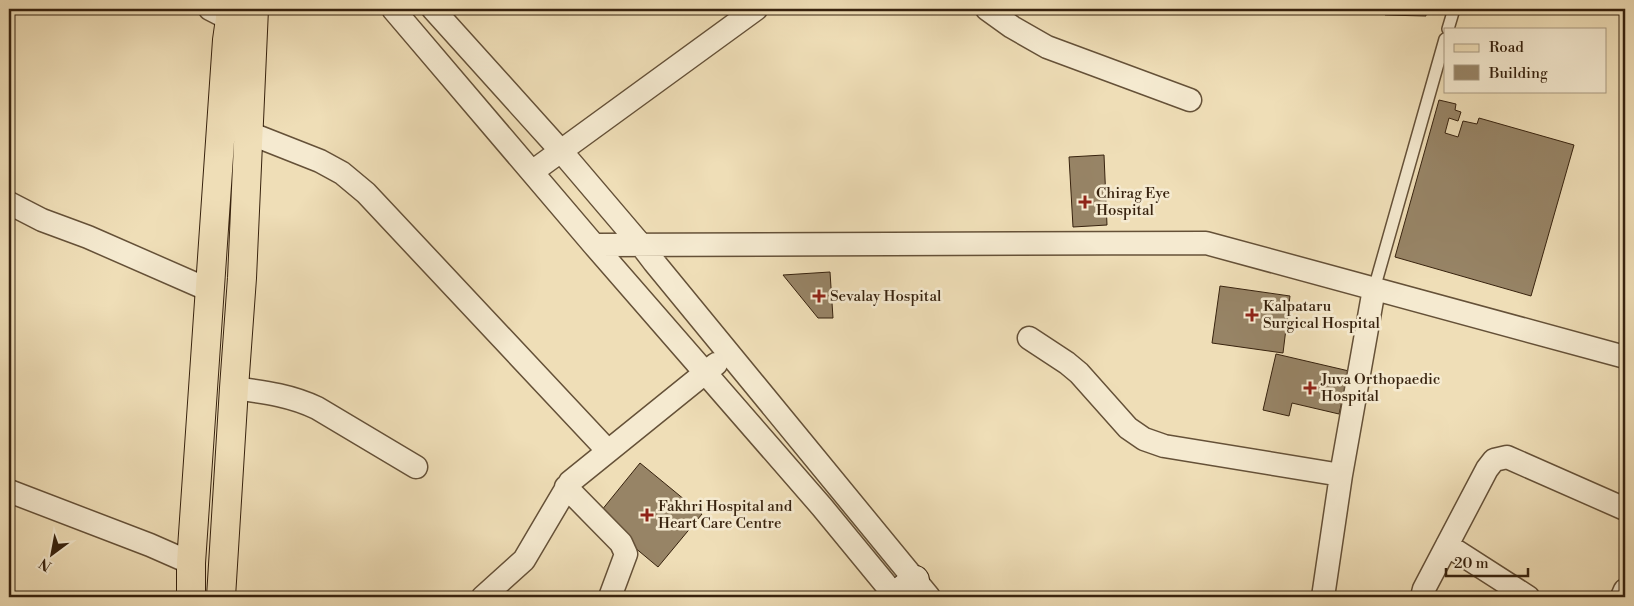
<svg xmlns="http://www.w3.org/2000/svg" width="1634" height="606" viewBox="0 0 1634 606" font-family="'Libre Bodoni',serif">
	<rect width="100%" height="100%" fill="#efdeb7"/>
	<filter id="stains"><feTurbulence type="fractalNoise" baseFrequency=".004" numOctaves="4"/><feColorMatrix values="0 0 0 0 .2 0 0 0 0 .09 0 0 0 0 .02 0 0 0 .5 -.17"/></filter>
	<radialGradient id="worn" r=".72"><stop offset=".6" stop-color="#630" stop-opacity="0"/><stop offset="1" stop-color="#630" stop-opacity=".3"/></radialGradient>
	<path fill="#978466" stroke="#37220e" d="M1385 9H1426V16L1385 15Z
		M1439 100 1456 104 1455 110 1461 112 1458 121 1449 118 1445 133 1458 137 1463 121 1477 124 1479 118 1574 145 1531 296 1395 257Z
		M1104 155 1107 225 1073 227 1069 157Z
		M830 272 833 318H818L783 275Z
		M1220 286 1290 296 1283 353 1212 343Z
		M1276 354 1349 371 1339 414 1292 403 1289 416 1263 410Z
		M640 463 702 514 658 567 597 516Z"/>
	<g fill="none" stroke-linecap="round" stroke-linejoin="round">
		<defs>
			<path id="lane" d="M1448 29 1454 9
				M1374 289 1445 39"/>
			<path id="street" d="M210 9 243 26
				M393 9 594 245 822 507 896 597
				M433 9 561 151 641 245 654 262 929 597
				M987 9 1012 27 1047 47 1190 100
				M249 133 320 161 342 173 366 193 608 451
				M532 172 756 9
				M9 203 42 220 88 237 209 290
				M594 245 1206 243 1625 357
				M1029 338 1067 363 1079 373 1128 428 1144 439 1164 446 1341 475
				M234 388C263 392 290 395 317 408L416 467
				M566 487 621 543 626 554 610 597
				M9 491 150 545 191 563
				M1447 545 1528 597
				M483 597 524 560 570 482 716 364
				M1323 597 1341 475 1374 289
				M1422 597 1424 589 1487 469 1494 460 1507 457 1625 509
				M1622 597 1625 590"/>
			<path id="secondary" d="M895 596 915 580"/>
			<path id="primary" d="M191 597V563L227 40 230 19V9
				M221 597 234 388 242 278 254 9"/>
		</defs>
		<use href="#lane" stroke="#655138" stroke-width="14"/>
		<use href="#street" stroke="#655138" stroke-width="25"/>
		<use href="#secondary" stroke="#37220e" stroke-width="30"/>
		<use href="#primary" stroke="#37220e" stroke-width="30"/>
		<use href="#lane" stroke="#f5ead0" stroke-width="11"/>
		<use href="#street" stroke="#f5ead0" stroke-width="22"/>
		<use href="#secondary" stroke="#f5ead0" stroke-width="28"/>
		<use href="#primary" stroke="#efdeb7" stroke-width="28"/>
	</g>
	<g fill="#8f2418" stroke="#f5ead0" stroke-width="2">
		<path d="M1082.5 194.5h5v5h5v5h-5v5h-5v-5h-5v-5h5z"/>
		<path d="M816.5 288.5h5v5h5v5h-5v5h-5v-5h-5v-5h5z"/>
		<path d="M1249.5 307.5h5v5h5v5h-5v5h-5v-5h-5v-5h5z"/>
		<path d="M1307.5 380.5h5v5h5v5h-5v5h-5v-5h-5v-5h5z"/>
		<path d="M644.5 507.5h5v5h5v5h-5v5h-5v-5h-5v-5h5z"/>
	</g>
	<g text-anchor="middle" dominant-baseline="central" stroke-width="5" stroke-linejoin="round" paint-order="stroke">
		<g font-size="15" fill="#37220e" stroke="#f5ead0" text-anchor="start">
			<text x="1096" y="193">Chirag Eye<tspan x="1096" dy="17">Hospital</tspan></text>
			<text x="830" y="296">Sevalay Hospital</text>
			<text x="1263" y="306">Kalpataru<tspan x="1263" dy="17">Surgical Hospital</tspan></text>
			<text x="1321" y="379">Juva Orthopaedic<tspan x="1321" dy="17">Hospital</tspan></text>
			<text x="658" y="506">Fakhri Hospital and<tspan x="658" dy="17">Heart Care Centre</tspan></text>
		</g>
	</g>
	<rect width="1634" height="606" fill="none" stroke="#efdeb7" stroke-width="30"/>
	<rect x="10" y="10" width="1614" height="586" fill="none" stroke="#37220e" stroke-width="2.5"/>
	<rect x="15" y="15" width="1604" height="576" fill="none" stroke="#37220e"/>
	<rect x="1444" y="28" width="162" height="65" fill="#f5ead0" stroke="#a99a82"/>
	<rect x="1454" y="44" width="25" height="8" fill="#efdeb7" stroke="#a99a82"/>
	<text x="1489" y="52" font-size="15" fill="#37220e">Road</text>
	<rect x="1454" y="65" width="25" height="15" fill="#978466" stroke="#a99a82"/>
	<text x="1489" y="78" font-size="15" fill="#37220e">Building</text>
	<g transform="translate(52 554) rotate(212)" stroke="#f5ead0" stroke-width="4" paint-order="stroke">
	<path d="M0-4L9 19L0 12L-9 19Z" fill="#37220e"/>
	<text y="-8" font-size="14" font-weight="bold" text-anchor="middle" fill="#37220e">N</text>
	</g>
	<path d="M1446 568v8h82v-8" fill="none" stroke="#37220e" stroke-width="2.5"/>
	<text x="1454" y="568" font-size="15" fill="#37220e" stroke="#f5ead0" stroke-width="4" paint-order="stroke">20 m</text>
	<rect width="100%" height="100%" filter="url(#stains)"/>
	<rect width="100%" height="100%" fill="url(#worn)"/>
</svg>
